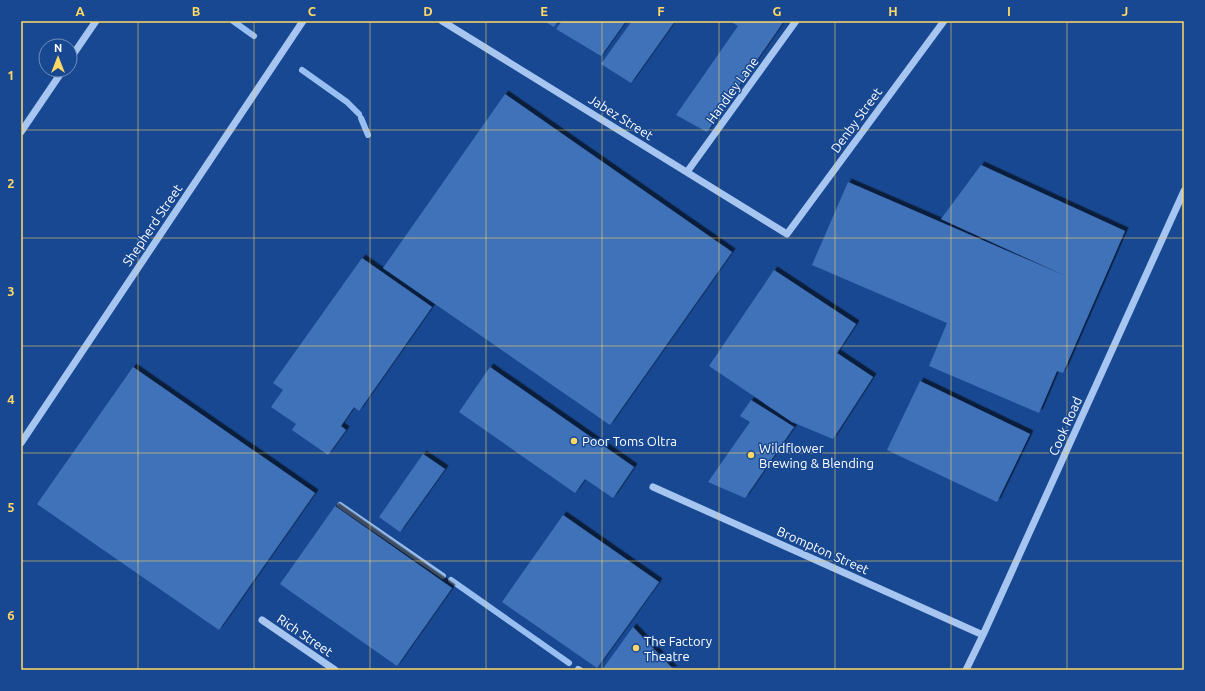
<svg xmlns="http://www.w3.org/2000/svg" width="1205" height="691" viewBox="0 0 1205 691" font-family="Ubuntu,sans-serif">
	<defs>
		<filter id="shadow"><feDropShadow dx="3.5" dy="-3.5" stdDeviation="0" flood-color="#0009"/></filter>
	</defs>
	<rect width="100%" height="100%" fill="#184891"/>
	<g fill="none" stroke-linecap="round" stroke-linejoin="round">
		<path stroke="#99bff2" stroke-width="6" d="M233 21 254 36
			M302 70 347 102 359 114
			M361 118 368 135
			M340 505 443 576
			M451 580 569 663
			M578 669 580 670"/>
	</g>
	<path fill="#4072b9" filter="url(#shadow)" d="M544 21H558L554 27Z
		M562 21H626L601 56 556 29Z
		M632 21H675L631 83 601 64Z
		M730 21H784L707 132 676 115 738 26Z
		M505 94 732 252 610 425 383 268Z
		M981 165 1125 231 1063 373 1057 371 1039 413 929 366 947 323 812 265 848 182 1068 277 941 219Z
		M362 258 432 307 359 411 354 407 341 426 346 430 328 455 292 430 296 424 271 407 283 390 273 383Z
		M774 270 856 324 837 353 873 377 833 439 792 422 709 366Z
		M133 367 315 493 219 630 37 504Z
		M490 367 634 467 613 498 585 479 575 493 459 412Z
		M920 381 1030 434 997 502 887 450Z
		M751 400 794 427 745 498 708 482 750 422 740 416Z
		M423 454 445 469 400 532 379 517Z
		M335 506 452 588 397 666 280 584Z
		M563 515 659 582 597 668 502 602Z
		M633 627 674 670H602Z"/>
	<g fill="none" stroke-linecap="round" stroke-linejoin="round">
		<path stroke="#a6c5f0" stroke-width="7" d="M442 21 787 234 944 21
			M70 59 96 21
			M21 132 63 70
			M687 172 796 21
			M21 443 303 21
			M653 487 983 635
			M262 620 335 670
			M966 670 983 635 1184 191"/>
	</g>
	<path fill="none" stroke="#ffd865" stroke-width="1" stroke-opacity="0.55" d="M138 21V670M254 21V670M370 21V670M486 21V670M602 21V670M719 21V670M835 21V670M951 21V670M1067 21V670M21 130H1184M21 238H1184M21 346H1184M21 453H1184M21 561H1184"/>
	<g fill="#ffd865" stroke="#184891" stroke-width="1.5">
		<circle cx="574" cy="441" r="4"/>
		<circle cx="751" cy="455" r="4"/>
		<circle cx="636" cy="648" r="4"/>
	</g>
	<g text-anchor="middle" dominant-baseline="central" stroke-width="3" stroke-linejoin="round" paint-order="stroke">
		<g font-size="13" fill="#fff" stroke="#184891">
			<text transform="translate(732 90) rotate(-54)">Handley Lane</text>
			<text transform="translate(621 117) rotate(32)">Jabez Street</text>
			<text transform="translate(856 120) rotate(-54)">Denby Street</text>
			<text transform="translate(152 225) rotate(-56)">Shepherd Street</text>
			<text transform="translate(1065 426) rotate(-66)">Cook Road</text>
			<text transform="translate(823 550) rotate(24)">Brompton Street</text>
			<text transform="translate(305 635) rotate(34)">Rich Street</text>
		</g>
		<g font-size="13" fill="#fff" stroke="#184891" text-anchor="start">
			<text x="582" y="441">Poor Toms Oltra</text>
			<text x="759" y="448">Wildflower<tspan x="759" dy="15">Brewing &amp; Blending</tspan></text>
			<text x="644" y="641">The Factory<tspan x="644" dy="15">Theatre</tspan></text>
		</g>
	</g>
	<rect width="1205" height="691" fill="none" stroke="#184891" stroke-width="44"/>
	<g transform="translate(58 58)"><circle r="19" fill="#184891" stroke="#7491bd"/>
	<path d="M0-3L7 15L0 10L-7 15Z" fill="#ffd865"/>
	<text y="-6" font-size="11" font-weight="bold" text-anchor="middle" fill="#ffffff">N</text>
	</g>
	<rect x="22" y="22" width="1161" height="647" fill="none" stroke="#ffd865" stroke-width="1.5"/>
	<g font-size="13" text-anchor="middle" font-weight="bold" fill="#ffd865">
		<text x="80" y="16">A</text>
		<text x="196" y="16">B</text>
		<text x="312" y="16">C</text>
		<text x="428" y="16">D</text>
		<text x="544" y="16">E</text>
		<text x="661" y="16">F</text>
		<text x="777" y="16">G</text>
		<text x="893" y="16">H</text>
		<text x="1009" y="16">I</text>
		<text x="1125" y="16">J</text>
		<text x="11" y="80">1</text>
		<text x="11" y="188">2</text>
		<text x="11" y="296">3</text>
		<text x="11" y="404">4</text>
		<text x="11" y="512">5</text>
		<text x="11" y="620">6</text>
	</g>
</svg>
